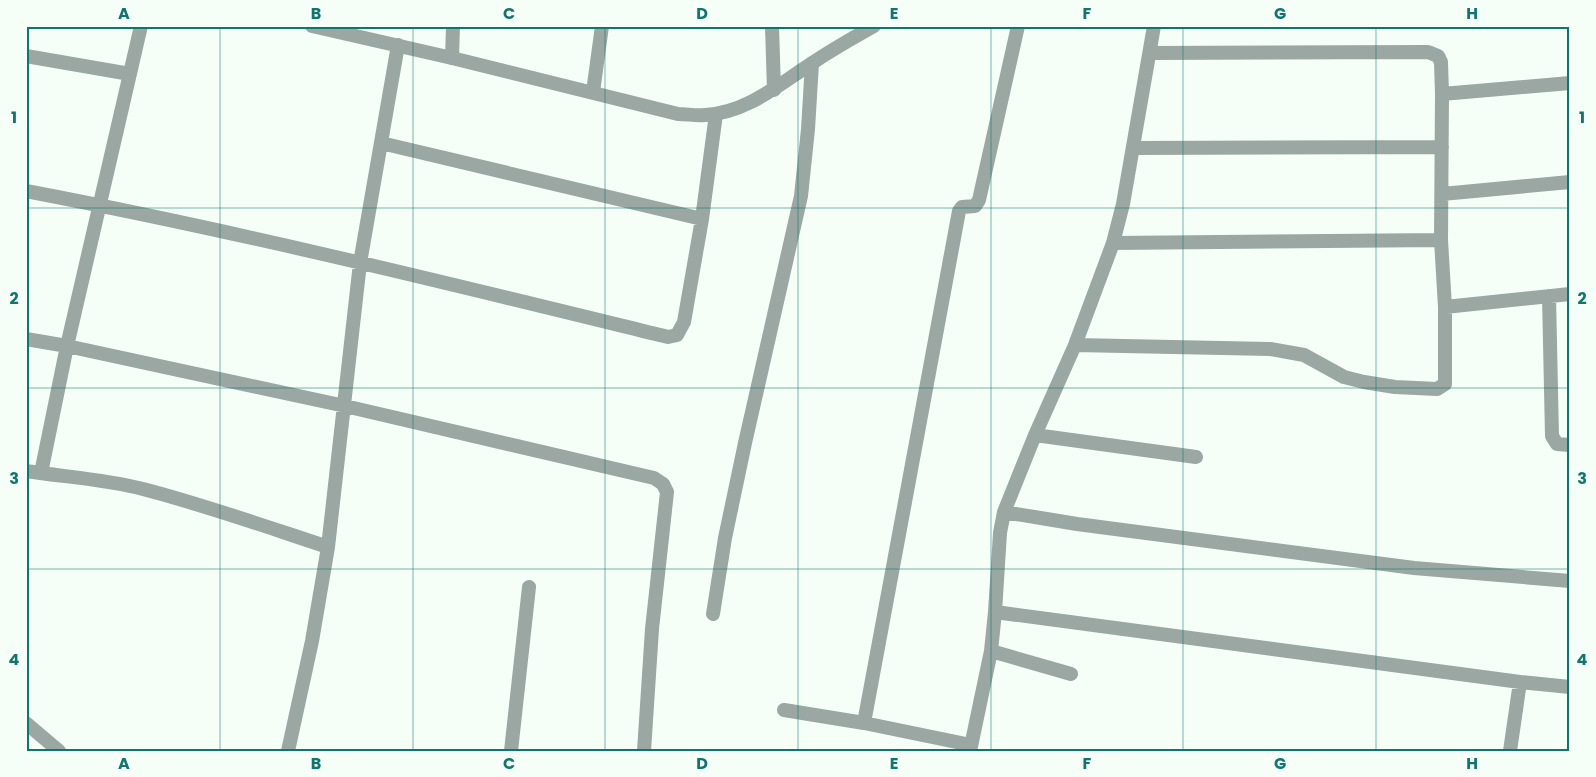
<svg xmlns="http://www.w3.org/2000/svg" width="1596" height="777" viewBox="0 0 1596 777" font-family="Poppins,sans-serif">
	<rect width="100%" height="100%" fill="#f5fff7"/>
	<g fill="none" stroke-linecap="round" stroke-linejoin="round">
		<path stroke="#9aa7a2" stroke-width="14" d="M772 26 774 90
			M26 56 130 74
			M452 58 453 26
			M593 92 602 26
			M1442 94 1570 83
			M381 143 702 219
			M1133 148 1442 147
			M26 191C242 232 455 285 668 337L677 335 684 322 702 219 716 114
			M1442 194 1570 182
			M1113 243 1441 240
			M1549 296 1552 436 1557 444 1570 445
			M1445 307 1570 294
			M26 339 67 346 345 406 654 478 663 484 667 492 652 629 644 751
			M1075 345 1270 349 1304 355 1344 377 1364 382 1395 387 1437 389 1445 384V307L1441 240 1442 94 1441 62 1438 56 1428 52 1150 53
			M1035 435 1196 457
			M26 471C65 477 105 479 143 489 205 505 267 527 328 547
			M41 473 67 346 141 26
			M1004 512 1077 524 1414 568 1570 581
			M995 612 1520 682 1570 687
			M713 614 725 538 745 443 801 196 808 129 812 63
			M991 651 1071 674
			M784 710 864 723 971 745
			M26 723 59 751
			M864 723 959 211 962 207 975 206 979 200 1018 26
			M288 751 312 641 328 547 360 263 398 45
			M511 751 529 587
			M970 751 991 651 995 612 1000 533 1004 512 1035 435 1075 345 1113 243 1123 204 1154 26
			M1510 751 1520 682"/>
		<path stroke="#9aa7a2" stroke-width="14" d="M312 26 452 58 678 114C687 114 696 116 705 115 746 113 778 85 811 64 831 50 853 38 874 26"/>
	</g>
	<path fill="none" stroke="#0f766e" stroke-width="1" stroke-opacity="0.55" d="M220 26V751M413 26V751M605 26V751M798 26V751M991 26V751M1183 26V751M1376 26V751M26 208H1570M26 388H1570M26 569H1570"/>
	<rect width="1596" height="777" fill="none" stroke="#f5fff7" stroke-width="55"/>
	<rect x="28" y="28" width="1540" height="722" fill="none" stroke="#0f766e" stroke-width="2"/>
	<g font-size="16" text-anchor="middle" font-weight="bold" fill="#0f766e">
		<text x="124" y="19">A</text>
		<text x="316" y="19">B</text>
		<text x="509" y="19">C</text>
		<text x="702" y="19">D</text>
		<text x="894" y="19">E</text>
		<text x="1087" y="19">F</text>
		<text x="1280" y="19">G</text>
		<text x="1472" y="19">H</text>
		<text x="14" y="123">1</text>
		<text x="1582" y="123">1</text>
		<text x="14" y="304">2</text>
		<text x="1582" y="304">2</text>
		<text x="14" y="484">3</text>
		<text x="1582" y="484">3</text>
		<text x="14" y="665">4</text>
		<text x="1582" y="665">4</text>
		<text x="124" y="769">A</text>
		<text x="316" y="769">B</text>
		<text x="509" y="769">C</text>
		<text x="702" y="769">D</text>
		<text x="894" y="769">E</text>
		<text x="1087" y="769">F</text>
		<text x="1280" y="769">G</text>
		<text x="1472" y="769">H</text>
	</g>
</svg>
